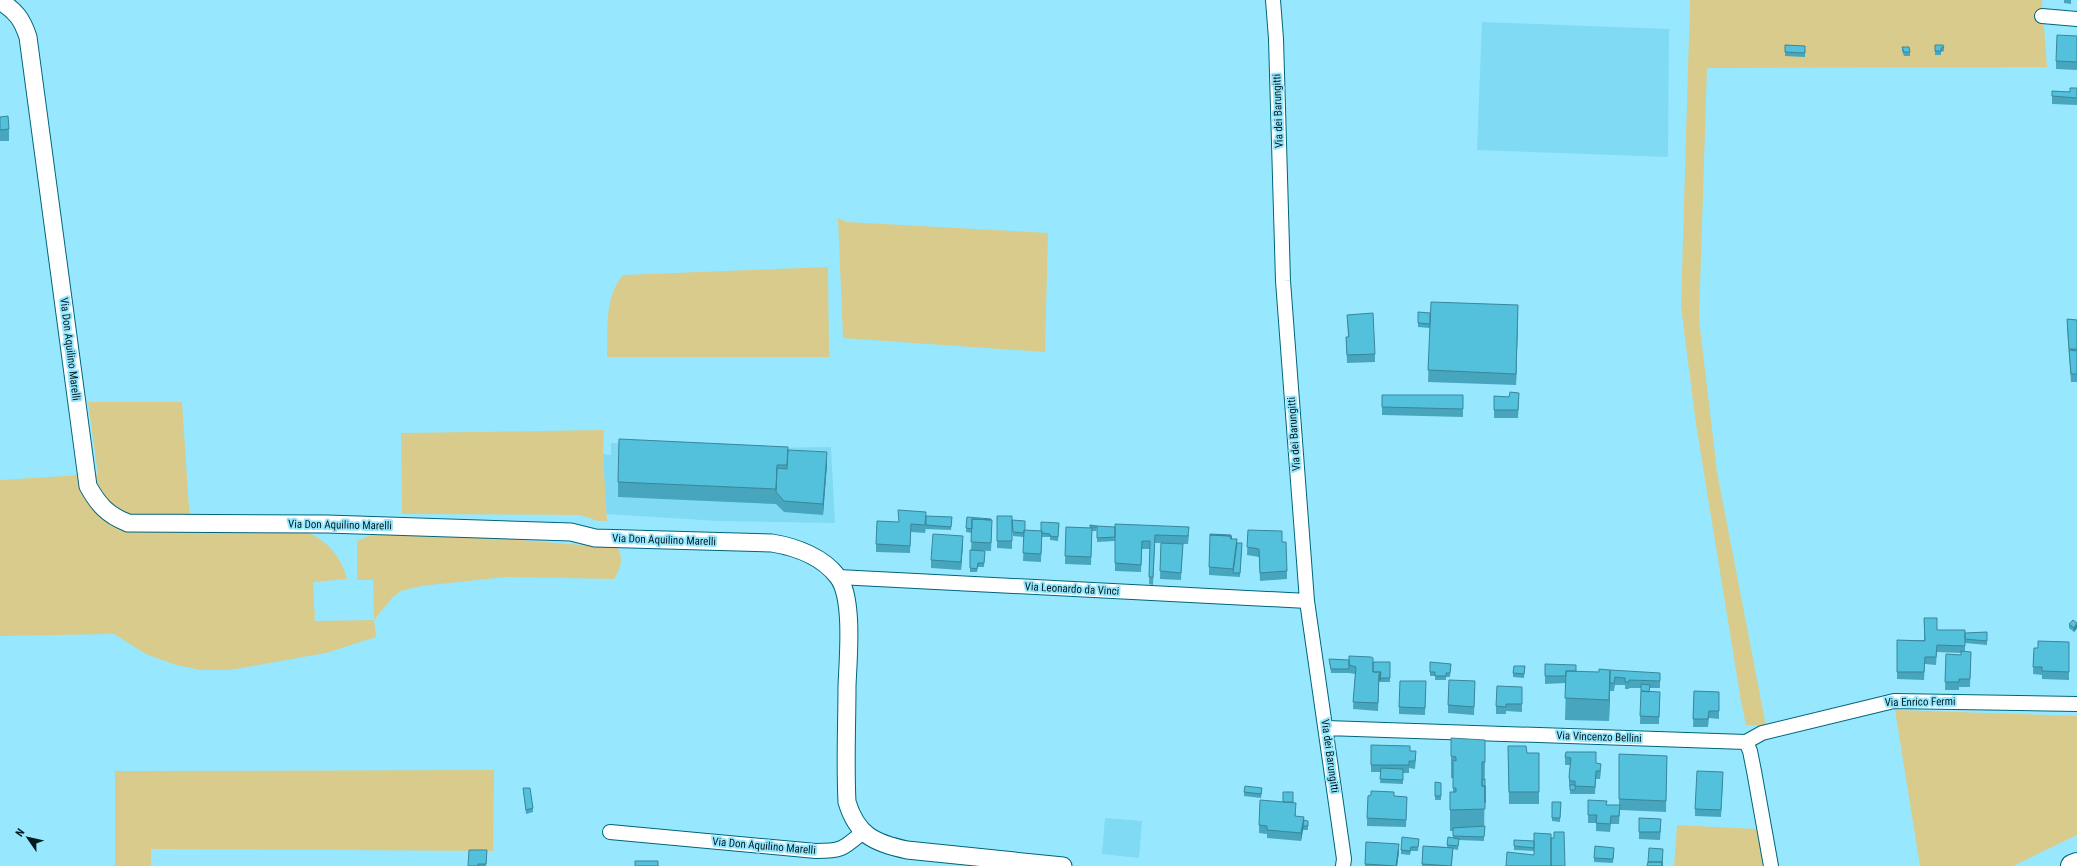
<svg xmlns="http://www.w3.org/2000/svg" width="2077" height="866" viewBox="0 0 2077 866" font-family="'Roboto Condensed',sans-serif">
	<rect width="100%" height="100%" fill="#97e8ff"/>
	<path fill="#81daf3" d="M1482 22 1669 29 1668 157 1477 150Z
		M611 443 756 448 831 447 835 523 718 521 606 514 603 454 611 455Z
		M1105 818 1142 821 1139 858 1102 854Z"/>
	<path fill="#d8cb8b" d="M1690 0H2042L2047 67 1707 68 1699 319 1717 472 1766 726 1746 725 1741 701 1696 424 1681 306Z
		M838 218 847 222 1048 233 1045 352 843 338Z
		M828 267 829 357H607C608 330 604 297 623 275Z
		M88 402H182L189 508 192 529 305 532C327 539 341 557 347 579L313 582 315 621 374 620 373 580H357V541L380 531 484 537 618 548C624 560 620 569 614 579L505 577 421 586 401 591 392 598 374 620 376 637 326 653 230 670H201L176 665 146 654 114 634 0 636V480L98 474Z
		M604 430 603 454 607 521H598L580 515 402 514 401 433Z
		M1895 710 2077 716V835L2013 866H1920Z
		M494 770 493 851 151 849V866H115V771Z
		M1677 825 1757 829 1763 866H1674Z"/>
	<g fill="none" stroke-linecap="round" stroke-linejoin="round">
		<defs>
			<path id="minor" d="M1273 0 1276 39 1283 281 1307 601 1344 859 1343 866
				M2042 16 2077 19
				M838 577 1307 601
				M1326 728 1746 742
				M1746 742 1762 733 1894 701 2077 704
				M1746 742 1750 751 1754 771 1771 866
				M610 832 816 851C842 851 843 849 863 832"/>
			<path id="tertiary" d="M0 1C16 11 22 19 28 37L88 486C98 504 107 515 128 523L327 524 571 532 595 538 772 543C796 547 823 557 838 577 854 598 848 659 847 686 847 724 845 763 847 802 857 835 874 843 907 850L1063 866"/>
			<path id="motorway" d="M2072 866 2077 864"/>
		</defs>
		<use href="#minor" stroke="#00657a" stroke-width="16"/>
		<use href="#tertiary" stroke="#00657a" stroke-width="19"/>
		<use href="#motorway" stroke="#00657a" stroke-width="24"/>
		<use href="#minor" stroke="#fff" stroke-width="14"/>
		<use href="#tertiary" stroke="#fff" stroke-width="17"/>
		<use href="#motorway" stroke="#fff" stroke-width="22"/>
	</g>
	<path fill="#47a5bd" d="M2064 0H2071V4L2064 3Z
		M2077 36V70L2056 69V61Z
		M1785 45 1805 46V57L1785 56Z
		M1935 45 1944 47V51L1941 52V55H1935Z
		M1902 47 1910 52V56H1904L1902 51Z
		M2077 88V105L2052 104V91L2070 92Z
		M0 117 9 129V141H0Z
		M1430 313 1518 316 1516 385 1428 382 1430 328 1418 327V323Z
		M1347 315 1375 354V362L1347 363 1346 337H1348Z
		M2067 319 2077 320V382H2071L2067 327Z
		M1382 395 1463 402V417L1382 415Z
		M1494 396 1509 397 1519 400 1518 418H1494Z
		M746 445 788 450 827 464 823 515 784 512 776 504 618 497V482Z
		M926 516 952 517 951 530 926 529V528L925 533 911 532 910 553 876 552V544L898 522Z
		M997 516 1012 520 1025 530 1041 531 1059 523 1058 541 1050 540V537H1042L1041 562 1023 561 1024 537 1013 536 1012 524V549L997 548Z
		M967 517 992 527 991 551 971 550 972 533 966 532Z
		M1090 525 1097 526 1096 531H1092L1091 565 1065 564 1066 527 1090 528Z
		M1097 526 1189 535 1188 544H1183L1181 580 1160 579 1161 543H1155L1153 585 1149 584 1150 549H1142L1141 572 1115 571V541L1097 542Z
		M1248 530 1282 542 1287 571V579L1260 581 1259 557 1247 555Z
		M1231 539 1242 547 1240 577 1209 575V567Z
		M963 543 961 570 931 568V560Z
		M970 550 985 551 984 567H978L977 572H970Z
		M1924 618 1937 630 1965 635 1987 632V645L1965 643V641V652H1971L1970 687H1959V690H1945L1946 654 1961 655V653L1937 652 1936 665 1925 664 1924 680 1897 679V640H1924Z
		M2077 623V628L2074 632 2069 628V624Z
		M2069 642V680L2042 679V675L2033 674 2034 648H2038Z
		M1329 659 1373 662H1390V682H1380V680L1379 682 1378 711 1353 709 1355 674 1349 673H1331Z
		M1451 664 1450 677H1446V680H1435V676H1430V672Z
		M1545 664 1576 671 1660 681V688H1650L1649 692H1660L1659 724H1640L1641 688H1629V689H1625V685H1615L1614 691H1610L1609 721 1565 720 1566 683 1545 684Z
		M1525 666 1524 678 1513 677V673Z
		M1522 687V712L1506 711V714H1496V706Z
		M1475 688 1474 715 1448 713V705Z
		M1426 689 1425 715 1399 714V707Z
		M1694 691 1719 692V719L1709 718 1708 727H1693Z
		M1451 738 1485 761 1484 841 1459 840 1458 850 1453 849 1452 866H1422L1423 846 1447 847 1448 837 1453 838V831H1450V792H1453V778H1451Z
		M1371 745 1410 751 1416 758 1415 769 1409 768V773H1403V784L1380 783 1381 772H1371Z
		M1508 746 1527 753H1539V804H1509Z
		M1619 754 1667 756 1666 812 1620 810 1619 824H1611L1610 832 1596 831V823H1588V800L1607 805H1619Z
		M1565 757 1596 763 1601 771 1600 779H1596L1595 794H1570V788L1569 785V777L1570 765H1565Z
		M1723 780 1721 817 1695 816V809Z
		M1435 782 1441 783V800H1435Z
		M523 788 533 808V812L526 814Z
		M1244 792H1262L1261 798 1244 796Z
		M1394 796 1407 797 1406 827 1367 826V818Z
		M1293 802 1296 816 1308 824V830H1303V828L1301 841 1267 838V834L1259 833V825Z
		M1552 802H1561L1560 822 1552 821Z
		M1639 818 1661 827 1660 840 1639 839Z
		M1564 832 1534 855V846V851L1514 850V840L1534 841 1551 838H1554Z
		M1419 839 1418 851H1411L1410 855 1401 854V850Z
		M1366 842 1399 852 1397 866H1365Z
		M1614 852 1613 863 1594 862V858Z
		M487 858 486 866H468Z"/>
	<path fill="#3a869a" d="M1518 305V316L1516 385V374Z
		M827 452V464L823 515V504Z
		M963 536V543L961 570V562Z
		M2077 624V628L2074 632V628Z
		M1610 670V691L1609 721V700Z
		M1381 672V680L1379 682 1378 711 1379 674Z
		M1304 817V825L1301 841V833Z
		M1399 844V852L1397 866H1396Z"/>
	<path fill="#53c0dc" stroke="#3a869a" d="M2057 35 2077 36V62L2056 61Z
		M1785 45 1805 46V53L1785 52Z
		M1935 45H1943L1944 47 1941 48V51H1935Z
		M1902 47H1909L1910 52H1904Z
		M2070 88H2077V98L2052 96V91L2070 92Z
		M8 116 9 129 0 130V117Z
		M1431 302 1518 305 1516 374 1428 370Z
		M1418 312 1430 313V324L1418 323Z
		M1373 313 1375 354 1347 355 1346 337H1349L1347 315Z
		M2067 319 2077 320V349H2069Z
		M2069 350 2077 351V374H2071Z
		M1510 392 1519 393 1518 410H1494V396L1509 397Z
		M1382 395H1463V409L1382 407Z
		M619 439 788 447 787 465H777L776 489 618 482Z
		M788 450 827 452 823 504 784 501 776 492 777 468 787 469Z
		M898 510 926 512 925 525 911 524 910 546 876 544 877 521 899 522Z
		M926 516 952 517 951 527 926 525Z
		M997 516H1012V541H997Z
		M967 517 991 519V520L972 519V529L966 528Z
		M972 519 992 520 991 543 971 542Z
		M1012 520 1025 521V530H1024V533L1013 532Z
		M1041 522 1059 523 1058 537 1050 536V534L1042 533V531H1041Z
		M1115 524 1189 527 1188 536 1155 535 1153 577H1149L1150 541H1142L1141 565 1115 563Z
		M1090 525 1097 526 1096 527H1090Z
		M1097 526 1115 527V537L1097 538Z
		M1066 527 1092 528 1091 557 1065 556Z
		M1024 530 1042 531 1041 554 1023 553Z
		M1248 530 1282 531V542H1286L1287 571 1260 573 1259 549 1247 547Z
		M933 534 963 536 961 562 931 560Z
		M1210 534 1231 535V539V536L1210 535Z
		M1210 535 1231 536V539H1237L1233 569 1209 567Z
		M1161 543 1183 544 1181 573 1160 571Z
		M1237 543H1242L1240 573H1233Z
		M970 550 985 551 984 563H978L977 569 970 568Z
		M1924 618H1937V630H1965V646L1937 645 1936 657H1925L1924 672H1897V640L1925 641Z
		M2073 620 2077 623 2074 628 2069 624Z
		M1987 632V641L1965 639V633Z
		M2038 641 2069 642V672L2042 671V667H2033L2034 648H2038Z
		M1961 651 1971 652 1970 679H1959V682H1945L1946 654 1961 655Z
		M1349 656 1371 657 1373 658V672H1381L1379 674 1378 703 1353 702 1356 667 1349 665Z
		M1329 659 1349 660V669H1331Z
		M1373 662H1390V678H1380L1381 672H1373Z
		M1430 662 1451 664 1450 673H1446V676H1435V672H1430Z
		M1545 664 1576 665V671H1566V676H1545Z
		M1514 666H1525L1524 674 1513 673Z
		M1599 669 1610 670 1609 700 1565 698 1566 671 1599 672Z
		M1610 670 1660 673V681L1629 680V682H1625V678L1615 677 1614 683H1610Z
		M1449 680 1475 681 1474 707 1448 705Z
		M1400 681H1426L1425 708 1399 707Z
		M1641 684 1650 685 1649 692 1641 691Z
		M1497 686 1522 687V704H1506V707L1496 706Z
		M1641 691 1660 692 1659 717 1640 716Z
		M1694 691 1719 692V711H1709L1708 719H1693Z
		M1451 738 1485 740V762H1482V786H1485V809L1450 810V792H1456V788H1453V760L1456 761V757L1451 756Z
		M1371 745 1410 746V751H1416L1415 761H1409V765H1371Z
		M1508 746H1526L1527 753H1539V792H1509Z
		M1566 752H1596V763L1601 764 1600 771H1596L1595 787 1575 786V781H1570L1569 777 1571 758 1565 757Z
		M1619 754 1667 756 1666 801 1619 799Z
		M1381 768 1403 769V780L1380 779Z
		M1697 771 1723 772 1721 810 1695 809Z
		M1485 779V803V786H1482V780Z
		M1435 782 1441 783V796H1435Z
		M1570 785H1575V790H1570Z
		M1245 786 1262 788 1261 794 1244 792Z
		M523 788H530L533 808 526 810Z
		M1371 791 1394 792V796L1407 797 1406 820 1367 818 1368 796 1371 795Z
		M1283 792H1293V802H1283Z
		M1260 800 1296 803 1295 816 1304 817 1301 833 1267 830V826L1259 825Z
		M1588 800 1607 801 1606 805H1620L1619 816H1611L1610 824 1596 823 1597 815H1588Z
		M1552 802H1561L1560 818H1552Z
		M1639 818 1661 819 1660 832H1639Z
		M1304 820 1308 821V826H1303Z
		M1485 826 1484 837 1453 836V828Z
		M1554 832H1564L1565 866H1551V838H1554Z
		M1534 833 1551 834V866H1506L1507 852 1534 855Z
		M1402 837 1419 839 1418 847H1411L1410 851 1401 850Z
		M1448 837 1459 839 1458 846 1447 845Z
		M1514 840 1534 841V848L1514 846Z
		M1366 842 1399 844 1396 866 1365 864Z
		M1423 846 1453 848 1451 866 1422 864Z
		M1595 846 1614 848 1613 859 1594 858Z
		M1649 848 1663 849 1662 866V862H1648Z
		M469 850H487L486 864H478V866H468Z
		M635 861H658V866H635Z
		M1648 862H1662V866H1647Z"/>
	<g text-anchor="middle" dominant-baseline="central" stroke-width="4" stroke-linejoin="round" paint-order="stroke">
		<g font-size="11" fill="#031a20" stroke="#97e8ff">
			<text transform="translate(1278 111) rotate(-92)">Via dei Barungitti</text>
			<text transform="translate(70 349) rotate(83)">Via Don Aquilino Marelli</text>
			<text transform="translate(1294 434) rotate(-94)">Via dei Barungitti</text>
			<text transform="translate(340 525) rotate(1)">Via Don Aquilino Marelli</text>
			<text transform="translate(664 540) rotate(2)">Via Don Aquilino Marelli</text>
			<text transform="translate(1072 589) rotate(3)">Via Leonardo da Vinci</text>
			<text transform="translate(1920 702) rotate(-1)">Via Enrico Fermi</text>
			<text transform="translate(1599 737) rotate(2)">Via Vincenzo Bellini</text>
			<text transform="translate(1330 756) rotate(82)">Via dei Barungitti</text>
			<text transform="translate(764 846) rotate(5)">Via Don Aquilino Marelli</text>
		</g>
	</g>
	<g transform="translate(28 838) rotate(304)" stroke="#97e8ff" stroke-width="3" paint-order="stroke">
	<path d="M0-3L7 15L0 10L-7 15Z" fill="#031a20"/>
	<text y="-6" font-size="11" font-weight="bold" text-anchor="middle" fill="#031a20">N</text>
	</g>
</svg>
